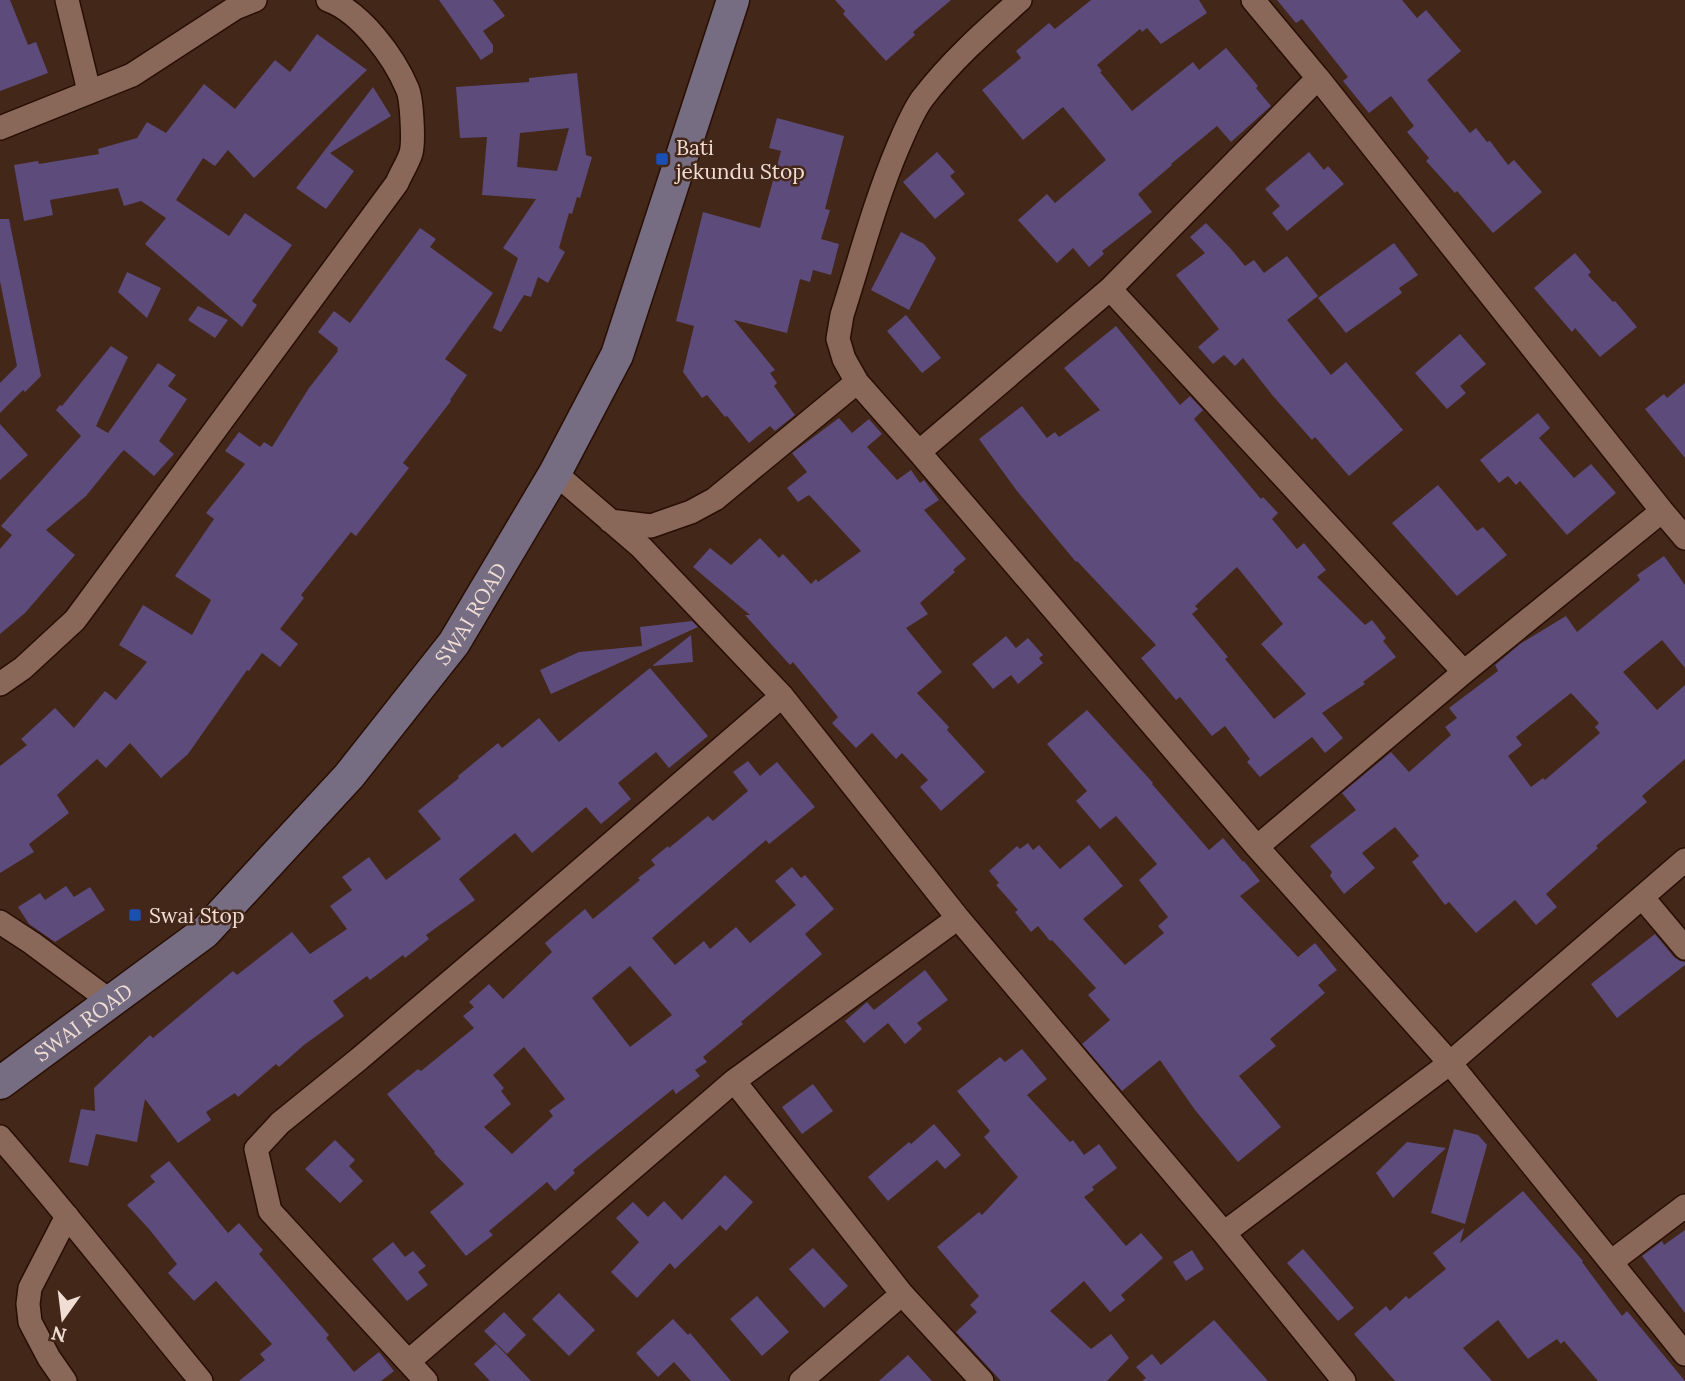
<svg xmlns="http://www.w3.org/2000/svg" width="1685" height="1381" viewBox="0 0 1685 1381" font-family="Lora,serif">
	<rect width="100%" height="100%" fill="#432719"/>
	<path fill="#5d4b7c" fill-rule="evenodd" d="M0 0H10L28 45 36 42 48 73 0 91Z
		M439 0H493L505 16 483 31 493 45V52L481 60Z
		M835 0H951L913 32 915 35 886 61 843 14 845 11Z
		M1091 0H1199L1207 13 1161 44 1147 28 1142 32 1140 29 1097 65 1102 71 1100 72 1132 111 1193 62 1199 70 1226 48 1258 86 1256 88 1271 106 1231 142 1217 126 1171 164 1172 165 1138 194 1152 212 1102 251 1104 254 1089 267 1073 248 1057 263 1018 220 1047 194 1055 203 1106 160 1063 107 1023 140 982 90 1021 58 1016 51 1049 23 1055 29Z
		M1277 0H1402L1417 18 1426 10 1461 51 1427 80 1470 133 1476 128 1487 142 1490 141 1508 165 1514 160 1542 192 1493 233 1457 191 1455 193 1426 161 1429 158 1407 132 1414 126 1391 96 1369 113 1343 81 1348 77 1302 19 1296 23Z
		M317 34 367 70 254 178 228 150 215 166 203 158 176 200 229 236 245 213 292 245 252 301 257 305 242 327 145 244 166 218 141 201 124 206 118 188 50 200 53 215 24 221 14 165 38 161 39 164 99 154 98 149 137 138 147 122 166 133 204 84 235 109 275 60 290 72Z
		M577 73 586 155 592 157 580 198 577 197 572 214 569 213 559 248 565 252 548 283 538 277 531 297 524 295 501 332 493 328 518 258 503 248 536 199 482 195 487 137 460 138 456 87 529 82V78ZM569 128 557 171 517 167 520 133Z
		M373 87 391 116 330 153 354 171 326 209 296 188Z
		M777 118 844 136 825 209 830 210 821 239 839 244 831 275 813 270 810 282 800 279 787 333 734 320 775 370 770 373 777 383 774 386 795 415 775 431 770 426 749 443 727 416 725 417 707 395 702 398 683 372 694 326 676 321 703 212 760 228 781 151 769 148Z
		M937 152 955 172 950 176 965 194 935 219 903 182Z
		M1309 152 1324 170 1328 166 1344 184 1287 231 1272 213 1280 206 1265 189Z
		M0 219H9L41 376 25 392 23 390 0 413V383L17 366 0 281Z
		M1206 223 1231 249 1245 266 1254 260 1264 273 1287 256 1318 296 1287 320 1331 375 1346 362 1403 430 1349 476 1315 437 1312 440 1273 396 1243 358 1235 366 1224 355 1213 364 1198 347 1219 329 1176 275 1205 253 1190 237Z
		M420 228 436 239 430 247 493 293 445 359 467 375 450 400 451 401 403 463 409 468 356 536 351 532 301 595 304 598 280 629 298 644 280 667 262 653 249 671 247 670 188 754 161 778 130 743 106 768 97 759 57 795 69 813 29 844 34 852 0 873V766L27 745 21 739 55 708 74 728 105 691 116 700 147 662 119 645 143 605 192 635 211 600 175 576 214 519 206 513 245 464 225 451 239 432 260 447 264 442 272 447 309 388 338 351 337 350 338 348 318 332 334 311 350 323Z
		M901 232 924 244 936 258 909 310 871 290Z
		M1394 243 1418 275 1399 288 1402 293 1346 333 1318 298Z
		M1575 253 1591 272 1588 275 1613 302 1615 301 1637 327 1600 357 1575 328 1572 332 1534 288Z
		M127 272 161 288 147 318 118 292Z
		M198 306 228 320 215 338 188 320Z
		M906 315 941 358 922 373 887 331Z
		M1116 326 1180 405 1190 396 1203 410 1194 419 1261 499 1263 497 1278 513 1272 519 1297 549 1304 543 1326 570 1317 577 1365 625 1372 620 1386 638 1383 641 1396 657 1363 682 1365 684 1322 713 1343 738 1325 753 1312 737 1260 777 1247 762 1250 759 1225 726 1212 736 1180 697 1176 700 1141 658 1156 645 1077 561 1076 562 1051 532 1017 491 979 439 1022 406 1047 438 1055 432 1059 437 1100 410 1064 368ZM1237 567 1283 624 1261 644 1306 694 1274 719 1225 659 1228 657 1192 614 1198 609 1195 606Z
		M1460 334 1486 364 1460 386 1466 393 1447 409 1415 373Z
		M111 346 128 357 96 426 108 433 158 363 176 375 168 386 187 399 159 441 174 454 154 476 124 450 120 454 86 496 46 530 75 555 25 613 0 634V549L12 535 1 526 81 436 56 410 60 405 62 406Z
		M1685 383V458L1645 409 1664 394 1667 398Z
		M1538 413 1550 428 1539 438 1574 478 1591 464 1616 493 1567 535 1520 481 1516 485 1508 476 1499 483 1480 460Z
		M839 418 852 433 869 419 882 434 867 447 897 480 911 470 920 483 924 480 939 500 924 510 966 559 953 570 955 572 920 603 928 614 906 628 942 672 917 693 949 727 947 730 985 772 941 811 920 787 928 780 902 753 896 759 872 733 856 748 832 723 838 717 793 662 790 665 745 615H750L693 567 710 548 731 565 760 538 779 558 783 554 811 584 816 579 818 582 861 551 809 495 798 502 787 488 807 472 792 453Z
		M0 424 28 455 0 480Z
		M1438 485 1477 531 1483 527 1507 555 1457 596 1392 523Z
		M1664 556 1685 585V668L1662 640 1623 672 1657 710 1685 685V759L1642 796 1647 802 1596 846 1598 848 1546 894 1557 907 1536 925 1515 900 1476 933 1449 902 1445 905 1412 862 1419 856 1395 827 1362 853 1375 868 1344 894 1330 876 1332 872 1310 846 1356 810 1342 793 1391 752 1409 772 1451 735 1445 727 1457 718 1449 708 1498 671 1495 665 1520 644 1566 616 1577 632 1640 580 1637 575ZM1571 693 1599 723 1595 727 1600 733 1545 780 1543 778 1531 787 1508 756 1522 745 1516 737Z
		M692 621 698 627 551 694 540 670 579 652 642 646 640 627Z
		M691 635 693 662 652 666Z
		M1006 636 1016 648 1028 638 1043 655 1039 658 1043 663 1018 684 1011 675 993 689 972 664Z
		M650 668 708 736 669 768 656 752 618 783 631 799 601 824 586 807 532 853 515 833 459 879 475 900 426 935 429 939 405 958 403 955 370 980 367 976 333 1001 344 1016 304 1045 279 1067 276 1064 238 1097 235 1093 206 1112 211 1120 178 1143 145 1099 137 1142 96 1134 88 1166 69 1162 81 1109 95 1111 94 1088 150 1035 153 1038 233 971 237 975 292 932 310 954 347 929 330 906 352 890 342 877 369 857 386 880 441 839 418 811 459 778 458 776 498 743 502 748 539 718 559 742Z
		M1087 710 1153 783 1152 784 1209 850 1223 838 1243 862 1244 861 1260 881 1240 896 1298 957 1315 943 1337 970 1318 985 1325 993 1270 1039 1276 1046 1239 1076 1281 1127 1238 1162 1195 1110 1160 1060 1122 1091 1082 1044 1110 1020 1088 995 1096 988 1052 940 1050 941 1038 926 1031 932 1015 912 1018 910 996 885 999 883 989 871 1017 846 1020 849 1028 843 1033 850 1039 845 1060 869 1089 845 1123 886 1083 919 1125 965 1164 933 1158 926 1168 917 1139 880 1157 864 1116 816 1100 829 1076 801 1087 791 1047 744Z
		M748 761 760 776 777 762 815 807 769 844 766 840 652 938 675 965 704 941 710 949 736 927 750 943 796 905 775 881 792 867 801 878 805 875 834 909 805 934 822 954 741 1022 743 1024 703 1057 707 1062 695 1070 700 1076 676 1094 673 1089 573 1170 575 1173 555 1191 547 1182 489 1231 493 1235 466 1256 430 1212 464 1184 434 1153 435 1152 387 1094 418 1069 421 1071 474 1028 463 1016 474 1007 469 1002 489 984 503 999 552 952 545 943 585 909 593 919 640 880 638 878 655 865 651 860 668 846 669 848 708 816 713 821 748 791 733 772ZM630 966 672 1015 630 1047 592 998ZM524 1047 565 1099 549 1111 553 1116 512 1154 484 1127 511 1104 501 1091 504 1088 493 1075Z
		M66 886 74 897 90 887 105 910 55 942 29 924 18 907 40 893 45 900Z
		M1655 934 1674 957 1680 961 1685 962V965L1617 1018 1591 984Z
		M925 970 948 1000 917 1023 922 1029 905 1044 888 1023 864 1043 845 1021 867 1002 874 1010Z
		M1022 1049 1047 1079 1027 1095 1070 1142 1073 1140 1084 1155 1099 1144 1117 1168 1092 1187 1094 1190 1084 1197 1126 1246 1141 1233 1163 1258 1121 1295 1125 1300 1110 1312 1084 1281 1050 1311 1091 1349 1111 1334 1129 1358 1107 1381H1001L956 1332 977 1312 970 1305 979 1296 937 1247 979 1212 982 1215 1018 1177 984 1137 990 1131 957 1091 1000 1057 1005 1062Z
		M813 1084 833 1111 802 1134 782 1107Z
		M934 1124 961 1155 945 1169 937 1160 888 1201 868 1177 909 1142 911 1144Z
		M1454 1129 1478 1135 1487 1145 1465 1224 1431 1213Z
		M335 1140 355 1160 349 1166 363 1181 340 1203 305 1169Z
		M1407 1142 1446 1148 1393 1198 1376 1173Z
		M169 1161 228 1233 239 1223 263 1250 259 1254 329 1335 326 1338 354 1372 379 1352 394 1371 381 1381H239L265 1360 260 1354 272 1344 216 1281 194 1301 168 1273 177 1264 149 1229 127 1205 155 1182 150 1176Z
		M725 1175 753 1202 726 1231 720 1225 675 1269 670 1263 637 1298 611 1272 639 1242 616 1218 633 1202 648 1217 664 1201 682 1220Z
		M1523 1191 1583 1261 1582 1262 1622 1316 1627 1311 1685 1381H1598L1564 1341 1561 1344 1557 1339 1528 1359 1498 1320 1463 1348 1492 1381H1395L1354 1334 1386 1306 1390 1311 1406 1296 1409 1299 1446 1269 1433 1253 1464 1228 1460 1243Z
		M1685 1230V1313L1642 1256 1662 1241 1664 1245Z
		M393 1242 405 1257 413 1251 426 1266 418 1272 428 1285 407 1301 372 1259Z
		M813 1248 848 1286 824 1308 789 1269Z
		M1303 1249 1354 1308 1338 1321 1287 1263Z
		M1192 1250 1204 1269 1186 1281 1173 1262Z
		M559 1293 595 1330 569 1356 532 1319Z
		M757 1296 789 1332 762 1356 730 1319Z
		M504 1312 526 1335 507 1354 484 1331Z
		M673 1319 688 1335 690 1333 731 1381H691L674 1362 658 1377 636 1353Z
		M1214 1320 1268 1381H1142L1146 1378 1136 1367 1152 1354 1161 1365Z
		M496 1344 531 1381H490L474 1364Z
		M908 1355 932 1381H879Z"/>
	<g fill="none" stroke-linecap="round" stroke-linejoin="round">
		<defs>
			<path id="street" d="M67 0 89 91
				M1020 0C986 30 950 62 922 99 912 113 905 131 898 147 875 201 860 259 842 315L838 339 844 359 857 382 919 452 1257 847 1450 1063 1685 1354
				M1253 0 1318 78 1662 511 1685 538
				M0 128 132 75 235 8 255 0
				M1110 289 1464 672
				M919 452 1110 289 1318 78
				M555 473 641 547 782 696 958 918 1224 1233 1344 1381
				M610 521 651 526 691 512 715 499 857 382
				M0 684 23 668 75 620 397 183C401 173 408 163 411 153 414 142 412 98 407 88 394 57 361 12 328 0
				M1257 847 1464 672 1662 511
				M1642 897 1685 948
				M0 922 32 943 110 1001
				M734 1081 902 1294 982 1381
				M0 1137C70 1217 134 1300 201 1381
				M1224 1233 1450 1063 1685 860
				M1611 1262 1685 1206
				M409 1361 734 1081 958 918
				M65 1381 49 1358 30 1322 28 1304 30 1288 67 1216
				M426 1381 270 1211 256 1149 280 1123 359 1059 505 935 782 696
				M801 1381 902 1294"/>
			<g id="secondary">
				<path id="s1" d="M0 1083 205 932 349 776 454 643 555 473 617 355 733 0"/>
			</g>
		</defs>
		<use href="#street" stroke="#280e03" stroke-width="26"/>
		<use href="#secondary" stroke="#280e03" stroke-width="35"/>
		<use href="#street" stroke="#896859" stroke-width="23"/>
		<use href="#secondary" stroke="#766d83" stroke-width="32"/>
	</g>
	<g fill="#1a4fb4" stroke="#432719" stroke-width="2.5">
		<rect x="655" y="152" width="14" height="14" rx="3.5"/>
		<rect x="128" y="908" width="14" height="14" rx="3.5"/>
	</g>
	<g text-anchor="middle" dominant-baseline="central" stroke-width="5" stroke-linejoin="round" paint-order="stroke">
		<g font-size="21" fill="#f0ddd4" stroke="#432719" text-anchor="start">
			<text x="676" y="147">Bati<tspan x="676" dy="24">jekundu Stop</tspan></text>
			<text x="149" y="915">Swai Stop</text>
		</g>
		<g font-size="21" fill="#f0ddd4" stroke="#432719">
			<text stroke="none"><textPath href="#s1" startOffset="670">SWAI ROAD</textPath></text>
			<text stroke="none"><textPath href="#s1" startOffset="103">SWAI ROAD</textPath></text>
		</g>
	</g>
	<g transform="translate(63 1318) rotate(194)" stroke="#432719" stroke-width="5" paint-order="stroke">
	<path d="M0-5L12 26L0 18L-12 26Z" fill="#f0ddd4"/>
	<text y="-10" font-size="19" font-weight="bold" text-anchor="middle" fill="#f0ddd4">N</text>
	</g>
</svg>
